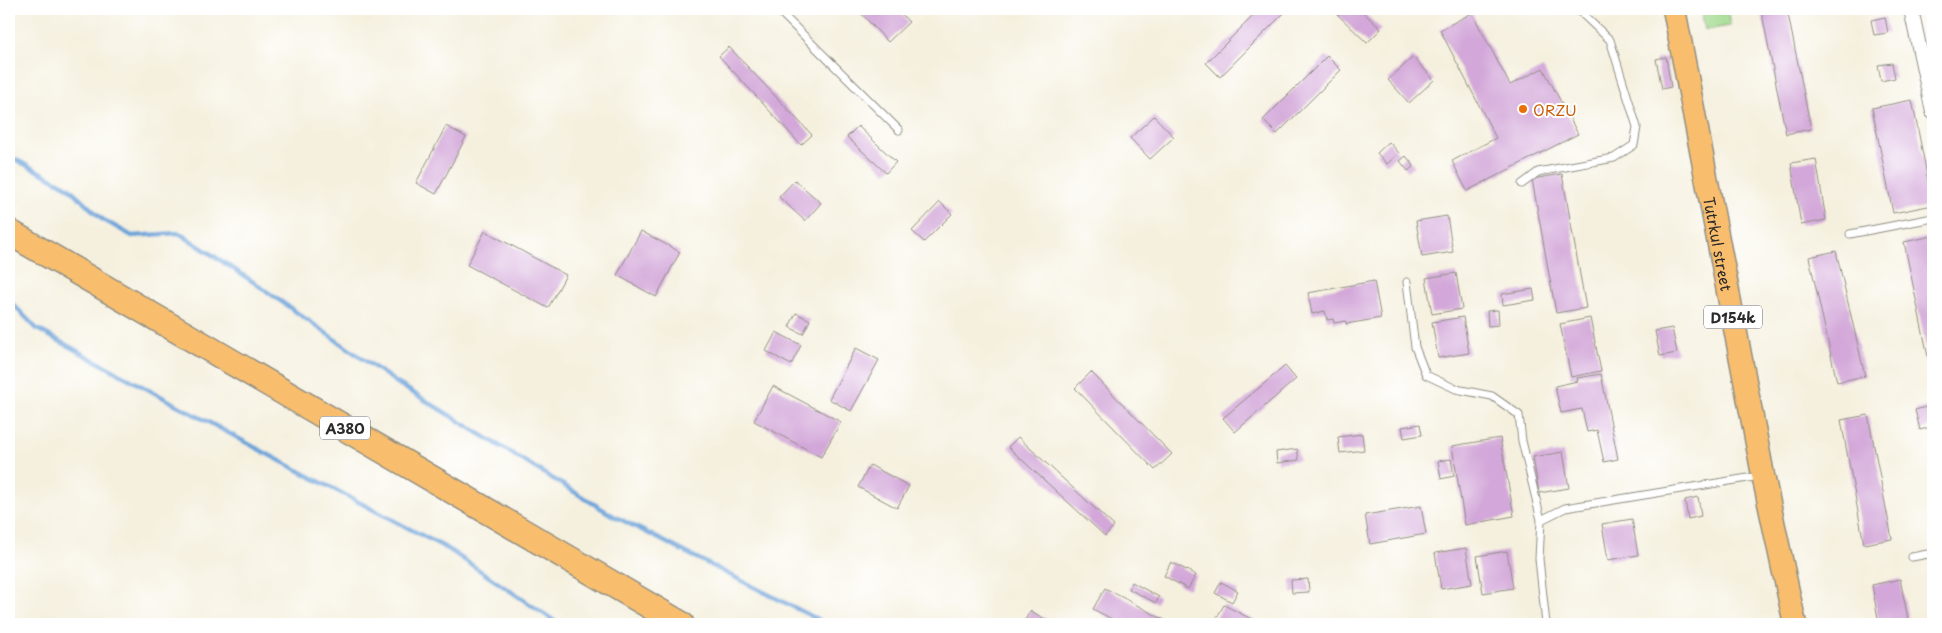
<svg xmlns="http://www.w3.org/2000/svg" width="1942" height="633" viewBox="0 0 1942 633" font-family="'Playpen Sans',sans-serif">
	<rect width="100%" height="100%" fill="#fff"/>
	<filter id="ink" filterUnits="userSpaceOnUse"><feTurbulence type="fractalNoise" baseFrequency=".02" numOctaves="2"/><feDisplacementMap in="SourceGraphic" scale="10" xChannelSelector="R" yChannelSelector="G"/><feConvolveMatrix kernelMatrix="1 2 1 2 8 2 1 2 1" color-interpolation-filters="sRGB"/></filter>
	<filter id="wash" filterUnits="userSpaceOnUse"><feTurbulence type="fractalNoise" baseFrequency=".0096" numOctaves="4" result="noise"/><feDisplacementMap in="SourceGraphic" scale="20" xChannelSelector="R" yChannelSelector="G"/><feGaussianBlur stdDeviation="1.12" result="paint"/><feColorMatrix in="noise" values="0 0 0 0 0 0 0 0 0 0 0 0 0 0 0 0 0 1.4 0 .05"/><feComposite in="paint" operator="in"/></filter>
	<g filter="url(#wash)">
		<rect width="100%" height="100%" fill="#f5f0de"/>
		<path fill="#a1da8d" stroke="#66825c" d="M1701 9H1727L1730 26 1705 30Z"/>
		<g fill="none" stroke-linecap="round" stroke-linejoin="round">
			<path stroke="#6aa2d9" stroke-width="4.5" d="M9 156 68 187 102 219 132 236 179 233 252 281 397 383 612 515 827 624
				M9 300 37 329 271 456 448 549 559 624"/>
		</g>
		<g id="blocks">
			<path fill="#d3a7d9" d="M857 9H897L909 22 888 42Z
				M1260 9H1280L1284 13 1220 77 1206 63Z
				M1332 9H1360L1381 29 1367 43Z
				M1761 9H1787L1811 129 1786 134Z
				M1472 13 1510 85 1543 68 1578 134 1467 191 1452 161 1496 138 1440 30Z
				M1885 17 1888 33 1874 35 1871 20Z
				M729 47 812 135 801 145 719 56Z
				M1327 56 1341 70 1277 134 1263 120Z
				M1413 57 1434 80 1409 103 1388 80Z
				M1666 57 1671 87 1662 89 1656 59Z
				M1892 63 1895 78 1881 81 1878 65Z
				M1912 100 1933 205 1893 213 1872 108Z
				M1154 116 1174 137 1150 159 1130 138Z
				M446 126 466 137 436 194 416 183Z
				M858 126 896 162 886 173 847 137Z
				M1389 142 1399 153 1387 164 1377 153Z
				M1406 156 1414 166 1408 171 1400 161Z
				M1816 159 1826 220 1801 225 1791 163Z
				M1562 174 1586 308 1556 313 1532 179Z
				M795 180 821 203 805 221 779 197Z
				M940 202 952 214 924 242 912 231Z
				M1447 216 1453 252 1422 257 1416 221Z
				M485 231 566 275 548 308 467 265Z
				M641 231 680 252 656 297 617 275Z
				M1933 236V376H1932L1904 242Z
				M1836 251 1865 376 1837 382 1809 257Z
				M1456 273 1462 309 1432 314 1426 278Z
				M1374 281 1381 318 1346 324V321L1334 323 1333 319 1327 320 1325 311 1312 314 1308 293Z
				M1533 289 1535 300 1503 305 1502 294Z
				M1498 310 1499 325 1488 326 1487 311Z
				M796 313 810 320 803 334 789 327Z
				M1463 317 1469 353 1438 358 1432 322Z
				M1590 318 1601 371 1571 377 1560 324Z
				M1672 328 1677 353 1660 356 1655 331Z
				M776 332 801 345 791 365 766 351Z
				M856 348 879 360 851 411 829 399Z
				M1285 366 1296 379 1235 432 1223 418Z
				M1091 372 1172 454 1155 470 1075 388Z
				M1601 374 1618 459 1604 462 1597 430 1587 432 1582 409 1561 413 1555 386 1578 381 1577 378Z
				M773 386 841 422 821 457 754 421Z
				M1933 405V426L1920 430 1915 410Z
				M1868 415 1892 539 1864 544 1841 420Z
				M1420 424 1422 435 1404 438 1402 427Z
				M1362 434 1364 450 1340 453 1338 437Z
				M1018 437 1114 526 1105 536 1008 447Z
				M1500 438 1514 516 1465 525 1452 446Z
				M1297 449 1299 460 1277 463 1276 452Z
				M1563 452 1569 488 1539 493 1533 457Z
				M1451 459 1454 476 1441 479 1438 461Z
				M870 465 909 486 897 508 858 487Z
				M1698 497 1701 516 1688 519 1685 500Z
				M1421 506 1426 534 1370 544 1365 515Z
				M1632 519 1638 555 1608 560 1602 524Z
				M1466 548 1472 584 1441 589 1435 553Z
				M1507 551 1513 588 1483 593 1477 556Z
				M1171 562 1196 575 1188 589 1164 576Z
				M1308 579 1309 592 1292 593 1291 580Z
				M1900 579 1909 624H1879L1872 585Z
				M1132 582 1159 597 1156 603 1129 589Z
				M1221 582 1238 591 1232 602 1215 593Z
				M1105 588 1170 623V624H1121L1093 609Z
				M1224 605 1257 622 1256 624H1213Z
				M1030 611 1055 624H1023Z"/>
		</g>
	</g>
	<g filter="url(#ink)">
		<use href="#blocks" fill-opacity="0" stroke="#908e84" stroke-width="1"/>
		<g fill="none" stroke-linecap="round" stroke-linejoin="round">
			<defs>
				<path id="lane" d="M777 9 899 130
					M1522 184 1538 172 1614 158 1634 145 1637 127 1610 40 1577 9
					M1850 234 1933 218
					M1407 282 1415 347 1426 375 1456 389 1492 396 1519 415 1522 441 1541 520
					M1912 557 1933 553
					M1546 624 1539 559 1541 520 1565 508 1760 476"/>
				<path id="street" d="M1911 9 1933 112"/>
				<g id="primary">
					<path id="s1" d="M1674 9 1763 475 1795 624"/>
				</g>
				<path id="highway" d="M9 232 681 624"/>
			</defs>
			<use href="#lane" stroke="#908e84" stroke-width="9"/>
			<use href="#street" stroke="#908e84" stroke-width="16"/>
			<use href="#primary" stroke="#908e84" stroke-width="25"/>
			<use href="#highway" stroke="#908e84" stroke-width="28"/>
			<use href="#lane" stroke="#fff" stroke-width="7"/>
			<use href="#street" stroke="#fff" stroke-width="14"/>
			<use href="#primary" stroke="#f9be6d" stroke-width="22"/>
			<use href="#highway" stroke="#f9be6d" stroke-width="25"/>
		</g>
	</g>
	<circle fill="#e8710a" stroke="#fff" stroke-width="2" cx="1523" cy="109" r="5"/>
	<g text-anchor="middle" dominant-baseline="central" stroke-width="4" stroke-linejoin="round" paint-order="stroke">
		<g fill="#fff" stroke="#6b6b6b" stroke-width="1">
			<rect x="1704" y="305.5" width="58" height="23" rx="4"/>
			<rect x="320" y="416.5" width="50" height="23" rx="4"/>
		</g>
		<g font-size="14" font-weight="bold" fill="#2b2b2b">
			<text x="1733" y="317">D154k</text>
			<text x="345" y="428">A380</text>
		</g>
		<g font-size="15" fill="#c56008" stroke="#fff" text-anchor="start">
			<text x="1533" y="109">ORZU</text>
		</g>
		<g font-size="15" fill="#2b2b2b" stroke="#fff">
			<text stroke="none"><textPath href="#s1" startOffset="239">Tutrkul street</textPath></text>
		</g>
	</g>
	<rect width="1942" height="633" fill="none" stroke="#fff" stroke-width="30"/>
</svg>
